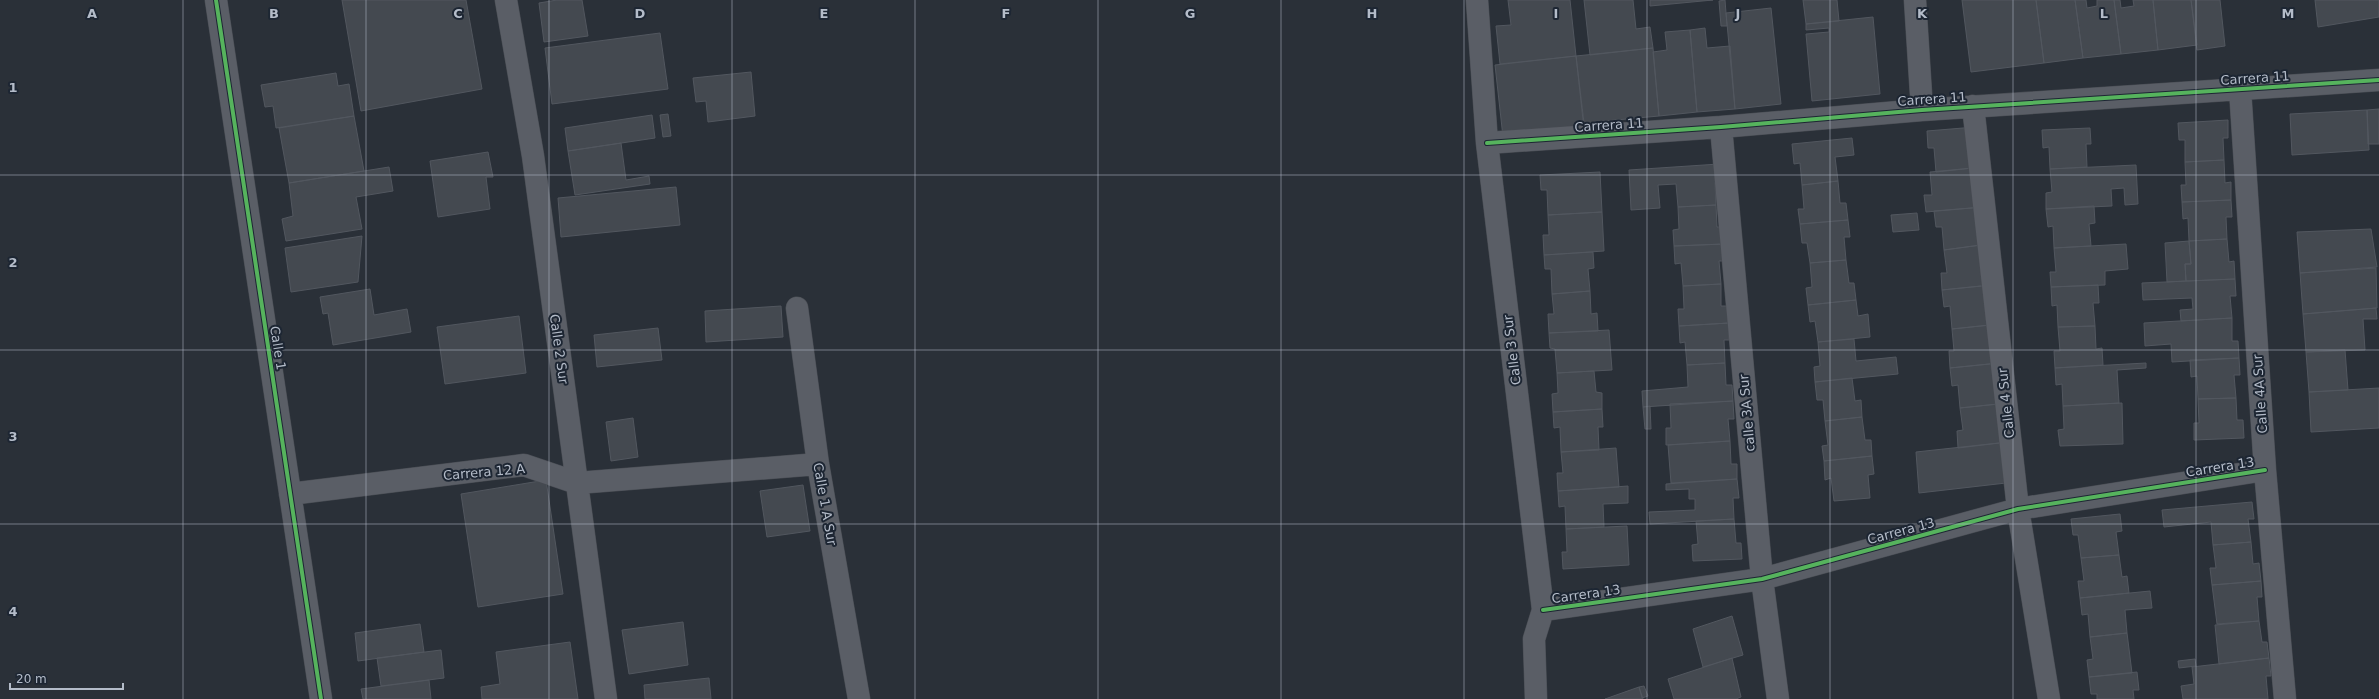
<svg xmlns="http://www.w3.org/2000/svg" width="2379" height="699" viewBox="0 0 2379 699" font-family="'DejaVu Sans',sans-serif">
	<rect width="100%" height="100%" fill="#2a3038"/>
	<path fill="#444950" stroke="#52575f" d="M342 0H466L482 89 361 111Z
		M557 0H582L588 36 544 42 539 3Z
		M1508 0H1570L1576 56 1500 64 1496 26 1511 25Z
		M1584 0H1633L1636 29 1650 27 1653 48 1590 55Z
		M1650 0H1713L1650 6Z
		M1725 0 1727 26H1721L1719 1Z
		M1803 0H1837L1839 21 1806 24Z
		M1962 0H2036L2044 63 1971 72Z
		M2036 0H2075L2083 58 2044 63Z
		M2075 0H2086L2087 8 2097 6V0H2114L2121 54 2083 58Z
		M2114 0H2120L2121 8 2134 6 2133 0H2153L2158 50 2121 54Z
		M2153 0H2191L2197 45 2158 50Z
		M2191 0H2220L2225 46 2197 50Z
		M2315 0H2379V17L2318 27Z
		M1771 8 1781 104 1735 109 1726 13Z
		M1873 17 1880 94 1812 101 1806 34 1829 32V28L1806 30V24Z
		M1705 28 1707 48 1730 46 1735 109 1697 112 1690 30Z
		M1690 30 1697 112 1659 116 1653 52 1667 50 1665 32Z
		M660 33 668 89 552 104 545 48Z
		M1653 48 1659 116 1584 123 1576 56Z
		M1576 56 1584 129 1503 137 1495 65Z
		M751 72 755 116 708 122 706 101 696 102 693 78Z
		M336 73 338 86 349 84 354 116 276 128 273 106 265 107 261 85Z
		M2379 109V144H2368L2367 110Z
		M2367 110 2369 150 2292 155 2290 114Z
		M668 114 671 136 663 137 660 115Z
		M652 115 655 138 568 151 565 128Z
		M354 116 364 171 289 183 279 128Z
		M2228 120V138H2223L2224 160 2185 162V140H2179L2178 123Z
		M1975 127 1973 168 1936 172 1934 148H1928L1927 131Z
		M2090 128 2091 144H2086L2087 167 2050 169 2049 147 2043 148 2042 130Z
		M1852 138 1854 155 1835 157 1838 181 1802 185 1800 163 1794 164 1792 144Z
		M621 143 626 180 649 176 650 184 575 195 568 151Z
		M488 152 493 177H486L490 209 438 217 430 161Z
		M2224 160 2225 183 2231 182V200L2182 202 2181 185H2186L2185 162Z
		M1719 164 1720 182H1715L1716 205 1678 207 1676 184 1658 185 1660 208 1631 210 1629 170Z
		M2136 165 2138 204 2125 205 2124 188 2111 189 2112 206 2046 209V193L2052 192 2050 169Z
		M389 167 393 191 356 197 362 229 286 241 282 219 293 216 289 183Z
		M1973 168 1983 207 1926 212 1924 195H1932L1930 172Z
		M1600 172 1602 212 1548 215 1547 190H1541L1540 175Z
		M1838 181 1840 203H1846L1848 220 1800 224 1798 209H1804L1802 185Z
		M676 187 680 225 561 237 558 198Z
		M2231 200 2232 217H2226L2227 239 2189 241 2188 218 2183 219 2182 202Z
		M1716 205 1717 227H1722L1724 244 1674 246 1673 230 1679 229 1678 207Z
		M2094 206 2095 223 2089 224 2091 246 2054 248 2053 226 2048 227 2046 209Z
		M1983 207 1981 245 1944 250 1942 227H1936L1934 211Z
		M1602 212 1604 251 1544 255 1543 235H1549L1548 215Z
		M1917 213 1919 230 1893 232 1891 215Z
		M1848 220 1850 237H1844L1846 260 1810 263 1807 243H1802L1800 224Z
		M2371 229 2377 267 2300 273 2297 232Z
		M362 236 358 282 291 292 285 248Z
		M2227 239 2229 262 2234 261 2235 279 2186 281 2185 264H2191L2189 241Z
		M2189 241 2191 264H2185L2186 281 2167 282 2165 243Z
		M1724 244 1725 261H1719L1721 284 1683 286 1681 263 1675 264 1674 246Z
		M2126 244 2128 269 2105 271V285L2051 287 2050 272H2056L2054 248Z
		M1981 245 1991 285 1942 290 1941 273H1947L1944 250Z
		M1593 252 1594 268 1588 269 1590 291 1552 294 1551 269H1545L1544 255Z
		M1846 260 1849 283H1854L1856 300 1808 305 1806 288 1812 287 1810 263Z
		M2376 268 2377 308 2303 314 2300 273Z
		M2235 279 2236 296H2230L2232 318 2181 321 2180 310 2193 309 2192 298 2143 300 2142 283Z
		M1721 284V306H1727L1729 323 1679 326 1678 309H1684L1683 286Z
		M1991 285 1990 325 1952 329 1950 306 1944 307 1942 290Z
		M2098 285 2099 303H2093L2095 326 2058 327 2057 305 2052 306 2051 287Z
		M370 289 374 315 407 309 411 332 333 345 328 313 323 314 320 297Z
		M1590 291 1591 314 1597 313 1598 331 1549 333 1548 314H1554L1552 294Z
		M1856 300 1858 316 1868 314 1870 337 1818 342 1815 321 1810 322 1808 305Z
		M781 306 783 337 706 342 705 311Z
		M2376 308 2377 319H2363L2365 350 2306 352 2303 314Z
		M519 316 526 373 445 384 437 327Z
		M2232 318V341H2238L2239 358 2172 362 2171 344 2145 346 2144 323Z
		M1729 323V340H1724L1725 363 1687 365 1685 342 1680 343 1679 326Z
		M1990 325 1999 363 1950 368 1949 351H1954L1952 329Z
		M2095 326 2096 349 2102 348 2103 365 2055 368 2054 351H2060L2058 327Z
		M658 328 662 360 597 367 594 335Z
		M1609 330 1612 370 1557 373 1555 349 1550 348 1549 333Z
		M1854 339 1856 361 1896 357 1898 374 1815 382 1814 367 1820 366 1818 342Z
		M2345 350 2348 390 2309 392 2306 352Z
		M2239 358 2240 375H2234L2236 398 2198 399 2197 376 2191 377 2190 360Z
		M1725 363 1726 385H1732L1733 401 1643 407 1642 391 1688 387 1687 365Z
		M1999 363 1998 404 1960 408 1958 385 1952 386 1950 368Z
		M2146 363V368L2117 370 2119 403 2063 406 2062 384 2056 385 2055 368Z
		M1594 371 1596 392 1602 393V409L1553 412 1552 394 1558 393 1557 373Z
		M1852 378 1855 401 1861 400 1862 417 1825 421 1823 400H1817L1815 382Z
		M2379 388V428L2311 432 2309 392Z
		M2236 398 2237 420H2243L2244 438 2194 440V423H2199L2198 399Z
		M1733 401 1734 419H1728L1730 441 1666 445V428H1671L1670 404Z
		M2122 403 2123 444 2060 446 2058 430 2064 429 2063 406Z
		M1998 404 2008 442 1958 448 1957 431 1963 430 1960 408Z
		M1650 406 1651 429H1645L1643 407Z
		M1602 409 1603 427H1598L1599 450 1561 452 1560 427 1554 428 1553 412Z
		M1862 417 1865 440H1871L1872 456 1824 461 1822 446 1828 445 1825 421Z
		M633 418 638 457 611 461 606 422Z
		M1730 441 1731 464H1737V479L1671 483 1668 445Z
		M2008 442 2006 483 1919 493 1916 452Z
		M1616 448 1619 487 1558 491 1557 473H1563L1561 452Z
		M1872 456 1874 474 1868 475 1870 498 1834 501 1831 478 1825 480 1824 461Z
		M1737 479 1739 498H1733L1734 519 1650 524 1649 512 1695 510V499H1689V489L1666 490V484Z
		M546 480 563 594 478 607 461 494Z
		M803 485 810 531 767 537 760 491Z
		M1628 486V503L1603 504 1604 527 1566 529 1565 506 1559 507 1558 491Z
		M2252 502 2254 519H2248L2251 542 2213 545 2211 522 2164 527 2162 510Z
		M2120 514 2122 531 2116 532 2119 555 2081 558 2078 535H2073L2071 519Z
		M1734 519 1736 543H1741L1742 559 1693 561 1692 545 1698 544 1696 521Z
		M1627 526 1629 565 1563 569 1562 552H1567L1566 529Z
		M2251 542 2253 564 2259 563 2261 581 2212 585 2210 568H2216L2213 545Z
		M2119 555 2122 577 2127 576 2129 593 2080 598 2078 581H2084L2081 558Z
		M2261 581 2262 597H2257L2259 621 2217 624 2212 585Z
		M2150 591 2152 608 2125 610 2127 633 2090 637 2088 614 2082 615 2080 598Z
		M1732 616 1743 655 1703 667 1693 629Z
		M2259 621 2262 642H2267L2269 658 2219 664 2215 625Z
		M683 622 688 665 629 674 622 630Z
		M420 624 424 652 358 661 355 633Z
		M2127 633 2132 673 2089 677 2087 660 2093 659 2090 637Z
		M570 642 578 699H482L481 687 500 684 496 652Z
		M441 650 444 678 381 686 377 658Z
		M1732 658 1741 697 1736 699H1674L1668 679Z
		M2269 658 2271 676H2266L2268 699H2183L2181 686 2194 684 2192 667Z
		M2195 659 2196 666 2179 668 2178 661Z
		M2137 672 2139 690H2133L2134 699H2097V694H2091L2089 677Z
		M709 678 711 699H645L644 685Z
		M429 680 431 699H363L361 689Z
		M1644 686 1648 696 1642 698 1639 687Z
		M1639 687 1643 699H1605Z"/>
	<g fill="none" stroke-linecap="round" stroke-linejoin="round">
		<defs>
			<path id="minor" d="M216 0 321 699
				M506 0 533 156 606 699
				M1477 0 1487 143 1543 610 1534 639 1536 699
				M1915 0 1922 110
				M2240 89 2265 470 2285 699
				M1973 106 2018 509 2049 699
				M1721 127 1762 579 1778 699
				M1487 143 1721 127 1922 110 2379 80
				M797 308 818 464 859 699
				M290 494 524 465 577 483 818 464
				M1543 610 1762 579 2018 509 2265 470"/>
		</defs>
		<use href="#minor" stroke="#484c53" stroke-width="23"/>
		<use href="#minor" stroke="#5a5e66" stroke-width="22"/>
		<defs>
			<path id="cycleway" d="M216 0 321 699
				M1487 143 1721 127 1922 110 2379 80
				M1543 610 1762 579 2018 509 2265 470"/>
		</defs>
		<use href="#cycleway" stroke="#1d2633" stroke-width="6"/>
		<use href="#cycleway" stroke="#56b35d" stroke-width="4"/>
	</g>
	<path fill="none" stroke="#b4bcc9" stroke-width="1" stroke-opacity="0.55" d="M183 0V699M366 0V699M549 0V699M732 0V699M915 0V699M1098 0V699M1281 0V699M1464 0V699M1647 0V699M1830 0V699M2013 0V699M2196 0V699M0 175H2379M0 350H2379M0 524H2379"/>
	<g text-anchor="middle" dominant-baseline="central" stroke-width="4" stroke-linejoin="round" paint-order="stroke">
		<g font-size="13" fill="#b4bcc9" stroke="#1d2633">
			<text transform="translate(2255 78) rotate(-4)">Carrera 11</text>
			<text transform="translate(1932 99) rotate(-4)">Carrera 11</text>
			<text transform="translate(1609 125) rotate(-4)">Carrera 11</text>
			<text transform="translate(278 348) rotate(81)">Calle 1</text>
			<text transform="translate(559 349) rotate(82)">Calle 2 Sur</text>
			<text transform="translate(1512 350) rotate(-97)">Calle 3 Sur</text>
			<text transform="translate(2260 394) rotate(-94)">Calle 4A Sur</text>
			<text transform="translate(2006 403) rotate(-96)">Calle 4 Sur</text>
			<text transform="translate(1747 413) rotate(-95)">calle 3A Sur</text>
			<text transform="translate(2220 467) rotate(-9)">Carrera 13</text>
			<text transform="translate(484 472) rotate(-5)">Carrera 12 A</text>
			<text transform="translate(825 504) rotate(80)">Calle 1 A Sur</text>
			<text transform="translate(1901 531) rotate(-15)">Carrera 13</text>
			<text transform="translate(1586 594) rotate(-8)">Carrera 13</text>
		</g>
	</g>
	<g font-size="13" text-anchor="middle" font-weight="bold" fill="#b4bcc9" stroke="#1d2633" stroke-width="4" stroke-linejoin="round" paint-order="stroke">
		<text x="92" y="18">A</text>
		<text x="274" y="18">B</text>
		<text x="458" y="18">C</text>
		<text x="640" y="18">D</text>
		<text x="824" y="18">E</text>
		<text x="1006" y="18">F</text>
		<text x="1190" y="18">G</text>
		<text x="1372" y="18">H</text>
		<text x="1556" y="18">I</text>
		<text x="1738" y="18">J</text>
		<text x="1922" y="18">K</text>
		<text x="2104" y="18">L</text>
		<text x="2288" y="18">M</text>
		<text x="13" y="92">1</text>
		<text x="13" y="267">2</text>
		<text x="13" y="441">3</text>
		<text x="13" y="616">4</text>
	</g>
	<path d="M10 683v6h113v-6" fill="none" stroke="#b4bcc9" stroke-width="2"/>
	<text x="16" y="683" font-size="12" fill="#b4bcc9" stroke="#1d2633" stroke-width="3" paint-order="stroke">20 m</text>
</svg>
